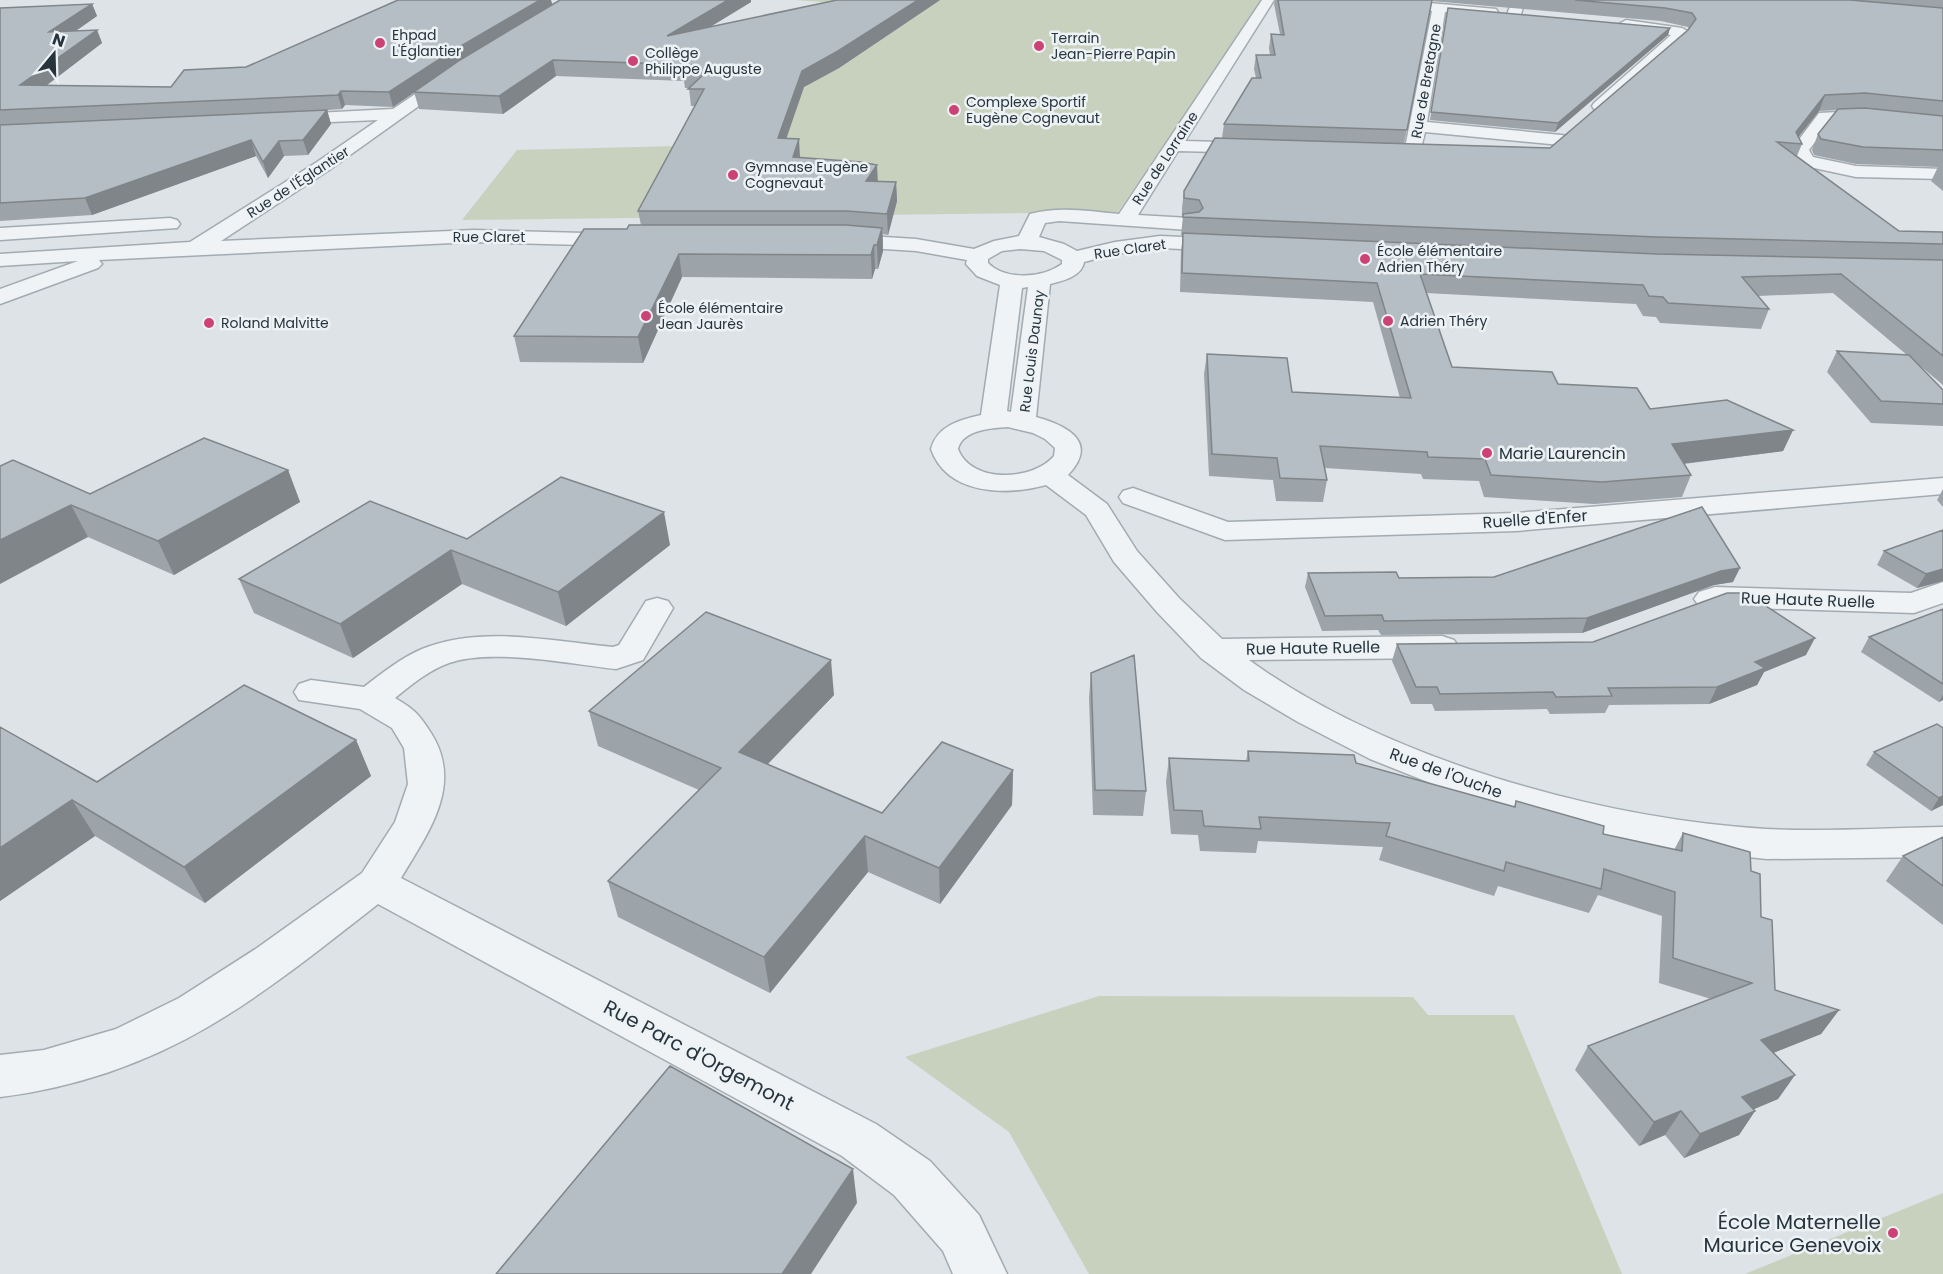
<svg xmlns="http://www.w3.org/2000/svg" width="1943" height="1274" viewBox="0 0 1943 1274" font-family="Poppins,sans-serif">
	<rect width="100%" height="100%" fill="#dde3e7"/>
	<path fill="#c7d1be" d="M795 0H1263L1118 212 462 220 517 150 677 146 851 4Z
		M1099 996 1413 997 1428 1015H1514L1622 1274H1089L1009 1132 905 1057Z
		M1943 1193V1274H1745Z"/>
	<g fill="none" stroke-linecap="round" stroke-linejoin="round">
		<defs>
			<path id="street" d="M1262 0H1274L1185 141 1256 143 1262 144 1265 148 1262 152 1256 153 1178 151 1138 215 1189 218 1196 220 1199 224 1196 228 1189 230 1059 221 1045 223 1039 237 1064 244 1077 251 1115 242 1160 236 1225 239 1232 241 1235 245 1232 249 1225 251 1160 248 1115 254 1084 262C1082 276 1063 281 1050 284L1036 417C1068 426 1099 442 1068 475L1107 504 1137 551 1179 598 1222 639 1442 636 1454 640 1459 647 1454 654 1442 658 1249 660C1385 759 1599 819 1766 829 1824 832 1884 828 1943 827V857L1767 859 1671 849 1561 824 1458 794 1370 759 1298 722 1244 690 1201 658 1157 612 1114 562 1086 515 1046 485C1006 496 947 495 931 449 937 426 959 420 981 415L1000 285 977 276 966 264 967 260 916 251 837 246 830 244 827 240 830 236 837 234 916 239 974 249 994 241 1019 236 1030 214C1059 206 1089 211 1119 214ZM1020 249 1044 251 1062 260V264C1043 278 1006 281 988 263V259L1002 251ZM1028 287 1011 412 1007 411 1022 288ZM1008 427 1033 433 1045 439 1055 448 1054 456C1033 481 971 484 958 449 962 430 991 428 1008 427Z
				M1344 0H1396L1496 9 1498 12 1496 15 1491 16 1445 12 1427 122 1561 135 1567 136 1570 140 1567 144 1561 145 1425 132 1419 157H1407L1404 153 1432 11 1350 4Z
				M1513 0H1525L1521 14 1514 18 1507 14Z
				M1626 20 1682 28 1689 32 1606 109H1594L1592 106 1594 103 1671 35 1621 27 1619 24Z
				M453 70 461 75 458 78 329 170 221 241 474 230 623 234 630 236 633 240 630 244 623 246 474 242 99 260 102 264 98 268 0 304V289L78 261 0 266V254L190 242 317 162 378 120 284 124 276 119 278 115 393 109 448 72Z
				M1858 111 1943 120V130L1858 121 1830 122 1809 150 1813 157 1856 166 1943 169V179L1856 177 1800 165 1791 150 1819 113Z
				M170 218 177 220 180 224 177 228 0 240V228Z
				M1943 478V494L1516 531 1225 540 1123 503 1119 497 1123 491 1133 488 1228 522 1516 513Z
				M1943 582V603L1914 613 1718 607 1710 609 1699 606 1694 599 1699 592 1715 587 1911 593Z
				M657 598 668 601 673 608 643 660 616 669C571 664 492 648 449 663 429 670 411 685 395 698 414 709 419 714 431 733 464 785 428 833 401 878L876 1124 930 1161 979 1215 1007 1274H953L943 1251 894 1195 842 1156 378 904C324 946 270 990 211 1025 147 1063 74 1088 0 1097V1055L44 1050 116 1029 179 998 257 948 362 873 395 822 408 784 404 748 392 728 360 709 299 700 294 692 299 684 311 680 364 687C382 673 401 658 422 649 481 625 552 641 613 647L619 645 646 601Z"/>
		</defs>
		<use href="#street" stroke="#a3abb1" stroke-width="3"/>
		<use href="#street" fill="#f0f3f6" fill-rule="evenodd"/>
	</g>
	<path fill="#9ca3a9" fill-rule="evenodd" d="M560 0H751V2L710 27 837 0H940L839 68 804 87 786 138 800 157 878 181 896 182 897 201 888 235 883 234V251L878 269H875L872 279 682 277 643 363 520 362 514 336 627 229 641 225 638 211 695 106H691L689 88H685L684 81 556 76 503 114 419 109 414 92 393 107 345 105 342 109 327 110 331 124 308 155 284 156 268 178 256 156 92 215 0 221V8L92 4 97 16 76 31 97 30 102 43 46 86 171 87 246 67 552 5Z
		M1275 0H1943V191L1931 181 1938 167 1856 164 1814 155 1812 150 1818 134 1837 110 1819 111 1798 137 1802 144 1797 156 1899 231 1943 232V385L1918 364 1943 390V426L1871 423 1827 372 1837 351 1907 355 1833 293 1758 296 1769 309 1761 329 1660 323 1656 317 1643 316 1636 304 1426 293 1452 367 1558 384 1650 409 1793 430 1783 451 1684 464 1691 475 1682 497 1594 504 1484 497 1479 481 1423 479 1421 474 1325 468 1327 480 1323 502 1276 501 1273 480 1209 476 1204 374 1207 354 1292 392 1400 398 1373 302 1180 292 1181 251 1183 235H1181L1183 216 1182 215V208L1184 191 1222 138 1224 124 1256 78 1254 69 1256 55H1270L1269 48 1271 34H1280L1274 4ZM1432 1 1661 21 1688 27 1689 29 1550 148 1404 144Z
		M1447 14 1670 28 1668 35 1555 132 1430 120Z
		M0 466 90 494 288 470 300 502 174 575 88 537Z
		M1943 489V507L1937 500Z
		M1943 530V581L1917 588 1877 565 1884 551Z
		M467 539 670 545 566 626 462 584 353 658 254 613 239 579Z
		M1308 573 1399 578 1733 582 1714 585 1582 633 1381 635 1378 630 1322 631 1305 587Z
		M1943 609V700L1939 702 1861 652 1869 637Z
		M1397 644 1806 655 1764 672 1757 685 1709 704 1609 705 1605 713 1550 714 1547 709 1435 711 1432 704H1411L1392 661Z
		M1091 673 1146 791 1143 816 1093 815 1089 698Z
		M834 695 767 764 882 813 1013 770 1012 805 940 904 868 872 770 993 618 917 608 881 699 790 598 746 589 711Z
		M0 727 97 782 356 740 371 776 205 903 95 836 0 901Z
		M1943 728V805L1931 811 1866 765 1874 752Z
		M1248 751 1356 763 1514 807 1516 801 1603 834 1674 850 1683 833 1751 871 1761 917 1775 990 1839 1010 1821 1034 1773 1053 1795 1075 1778 1099 1754 1109 1755 1111 1739 1135 1684 1158 1665 1135 1639 1146 1575 1070 1588 1046 1711 999 1659 983 1662 916 1598 895 1589 913 1498 886 1494 896 1379 860 1383 847 1258 841 1256 853 1200 851 1198 835 1171 834 1166 782 1169 758 1246 761Z
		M1943 837V925L1886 881 1903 856Z"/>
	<path fill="#7f8589" d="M540 0H551L553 6 452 67 393 107 389 92 449 53Z
		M728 0H751V2L669 52 667 36Z
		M918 0H940L839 68 804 87 780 157 778 138 802 71Z
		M92 4 97 16 55 45 49 32Z
		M1670 28 1668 35 1555 132 1558 123Z
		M97 30 102 43 27 100 20 85Z
		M553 60 556 76 503 114 499 96Z
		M341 91 345 105 342 109 338 95Z
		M1825 95 1819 111 1793 144 1796 132Z
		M327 110 331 124 308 155 303 140Z
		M799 139 800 157H793Z
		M251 140 256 156 92 215 85 198Z
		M279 141 284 156 268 178 263 162Z
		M877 165 878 185 866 181Z
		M896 182 897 201 888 235 887 214Z
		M882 228 883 251 878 269 877 245Z
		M874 245 875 269 872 279 871 255Z
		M679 254 682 277 643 363 638 337Z
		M1793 430 1783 451 1663 466 1672 444Z
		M288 470 300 502 174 575 158 541Z
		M71 505 88 537 0 584V540Z
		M664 512 670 545 566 626 558 592Z
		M451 550 462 584 353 658 340 624Z
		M1740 568 1733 582 1714 585 1582 633 1587 618 1721 571Z
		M1943 569V581L1917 588 1926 574Z
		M1815 638 1806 655 1764 672 1757 685 1709 704 1717 687 1755 662Z
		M831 660 834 695 745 788 739 752Z
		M1943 695V700L1939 702Z
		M356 740 371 776 205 903 184 867Z
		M1013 770 1012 805 940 904 939 868Z
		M1943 796V805L1931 811 1939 798Z
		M72 800 95 836 0 901V848Z
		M865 836 868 872 770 993 764 957Z
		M1839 1010 1821 1034 1745 1064 1761 1040Z
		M1795 1075 1778 1099 1726 1121 1742 1097Z
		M1681 1111 1665 1135 1639 1146 1654 1122Z
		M1755 1111 1739 1135 1684 1158 1700 1134Z
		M853 1169 857 1203 811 1274H782Z"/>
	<path fill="#b5bec4" stroke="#7f8589" stroke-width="1.5" d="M398 0H540L449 53 389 92 341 91 338 95 0 110V8L92 4 49 32 97 30 20 85 171 87 184 70 246 67Z
		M560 0H728L667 36 837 0H918L838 51 802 71 778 138 799 139 793 157 861 162 877 165 866 181 896 182 887 214 847 211H638L704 89H688L705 73 683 71 692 65 553 60 499 96 414 92 460 60Z
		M1278 0H1432L1407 130 1224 124 1252 78H1261L1256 55H1275L1271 34 1284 35Z
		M1575 0H1850L1943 8V101L1865 93 1825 95 1796 132 1802 144 1777 142 1899 231 1943 232V244L1657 237 1183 217V214L1199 212 1203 208 1199 200 1184 198V191L1215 138 1550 148 1688 30 1696 19 1692 13 1665 8Z
		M1448 8 1670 28 1558 123 1431 112Z
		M1865 108 1943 116V150L1863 147 1821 139 1818 134 1838 109Z
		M327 110 303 140 279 141 263 162 251 140 85 198 0 203V125Z
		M629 225H846L882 228 877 245H874L871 255 679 254 638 337 514 336 584 229H627Z
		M1183 233 1657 254 1943 260V356L1841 274 1742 277 1769 309 1668 303 1663 297 1649 296 1643 285 1420 274 1452 367 1552 372 1558 384 1637 388 1650 409 1727 400 1793 430 1672 444 1691 475 1602 482 1491 475 1485 459 1428 457 1427 452 1320 446 1327 480 1280 478 1277 458 1212 454 1207 354 1287 358 1292 392 1411 398 1377 283 1182 273Z
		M1837 351 1909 355 1943 390V404L1881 401Z
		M204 438 288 470 158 541 71 505 0 540V466L13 460 90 494Z
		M561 477 664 512 558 592 451 550 340 624 239 579 370 501 467 539Z
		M1702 507 1740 568 1721 571 1587 618 1384 621 1382 615 1325 616 1308 573 1396 572 1399 578 1494 577Z
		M1943 530V569L1926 574 1884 551Z
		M1727 593H1746L1815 638 1755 662 1765 668 1717 687 1608 688 1612 696 1556 697 1553 692 1440 694 1437 687H1416L1397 644 1593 642Z
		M1943 609V684L1869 637Z
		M706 612 831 660 739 752 882 813 942 742 1013 770 939 868 865 836 764 957 608 881 721 768 589 711Z
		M1134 655 1146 791 1095 790 1091 673Z
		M244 685 356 740 184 867 72 800 0 848V727L97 782Z
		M1937 724 1943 728V796L1939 798 1874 752Z
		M1248 751 1354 755 1356 763 1515 807 1516 801 1604 826 1603 834 1682 851 1683 833 1750 852 1751 871 1760 874 1761 917 1772 920 1775 990 1839 1010 1761 1040 1795 1075 1742 1097 1755 1111 1700 1134 1681 1111 1654 1122 1588 1046 1752 983 1673 958 1675 892 1604 869 1601 889 1506 862 1504 871 1386 836 1390 823 1259 817 1261 829 1204 826 1202 811 1174 810 1169 758 1249 761Z
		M1943 837V886L1903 856Z
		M670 1066 853 1169 782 1274H496Z"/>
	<g fill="#ce4175" stroke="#edf2f5" stroke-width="2">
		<circle cx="380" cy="43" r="6"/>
		<circle cx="1039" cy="46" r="6"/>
		<circle cx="633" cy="61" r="6"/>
		<circle cx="954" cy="110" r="6"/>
		<circle cx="733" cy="175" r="6"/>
		<circle cx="1365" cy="259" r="6"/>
		<circle cx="646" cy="316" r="6"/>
		<circle cx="1388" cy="321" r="6"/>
		<circle cx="209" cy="323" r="6"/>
		<circle cx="1487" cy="453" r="6"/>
		<circle cx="1893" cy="1233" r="6"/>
	</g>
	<g text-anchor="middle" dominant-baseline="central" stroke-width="5" stroke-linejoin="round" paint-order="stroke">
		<g font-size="14" fill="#27343e" stroke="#edf2f5" text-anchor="start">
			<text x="392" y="35">Ehpad<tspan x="392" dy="16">L'Églantier</tspan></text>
			<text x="1051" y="38">Terrain<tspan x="1051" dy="16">Jean-Pierre Papin</tspan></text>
			<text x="645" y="53">Collège<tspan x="645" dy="16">Philippe Auguste</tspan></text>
			<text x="966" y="102">Complexe Sportif<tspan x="966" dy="16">Eugène Cognevaut</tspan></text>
			<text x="745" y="167">Gymnase Eugène<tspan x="745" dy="16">Cognevaut</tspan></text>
			<text x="1377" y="251">École élémentaire<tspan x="1377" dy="16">Adrien Théry</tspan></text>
			<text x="658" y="308">École élémentaire<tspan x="658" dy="16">Jean Jaurès</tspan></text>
			<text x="1400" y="321">Adrien Théry</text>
			<text x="221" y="323">Roland Malvitte</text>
		</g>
		<g font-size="14" fill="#27343e" stroke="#edf2f5">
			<text transform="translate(1426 81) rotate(-80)">Rue de Bretagne</text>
			<text transform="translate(1165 158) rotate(-57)">Rue de Lorraine</text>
			<text transform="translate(298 182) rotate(-33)">Rue de l'Églantier</text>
			<text x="489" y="237">Rue Claret</text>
			<text transform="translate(1130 249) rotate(-8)">Rue Claret</text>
			<text transform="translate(1032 351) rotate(-83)">Rue Louis Daunay</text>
		</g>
		<g font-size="16" fill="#27343e" stroke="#edf2f5" text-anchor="start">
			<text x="1499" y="453">Marie Laurencin</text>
		</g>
		<g font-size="16" fill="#27343e" stroke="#edf2f5">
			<text transform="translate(1535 519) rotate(-4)">Ruelle d'Enfer</text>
			<text transform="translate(1808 600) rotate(2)">Rue Haute Ruelle</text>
			<text transform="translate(1313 648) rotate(-1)">Rue Haute Ruelle</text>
			<text transform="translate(1446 773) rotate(20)">Rue de l'Ouche</text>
		</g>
		<g font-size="20" fill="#27343e" stroke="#edf2f5">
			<text transform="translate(699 1055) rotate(28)">Rue Parc d'Orgemont</text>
		</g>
		<g font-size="20" fill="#27343e" stroke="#edf2f5" text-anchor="end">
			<text x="1881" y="1222">École Maternelle<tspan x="1881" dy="23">Maurice Genevoix</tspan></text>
		</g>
	</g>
	<g transform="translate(54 54) rotate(19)" stroke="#edf2f5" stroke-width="4.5" paint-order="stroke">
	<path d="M0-4.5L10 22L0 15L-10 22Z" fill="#27343e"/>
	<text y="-9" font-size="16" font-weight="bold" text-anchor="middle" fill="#27343e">N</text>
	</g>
</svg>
